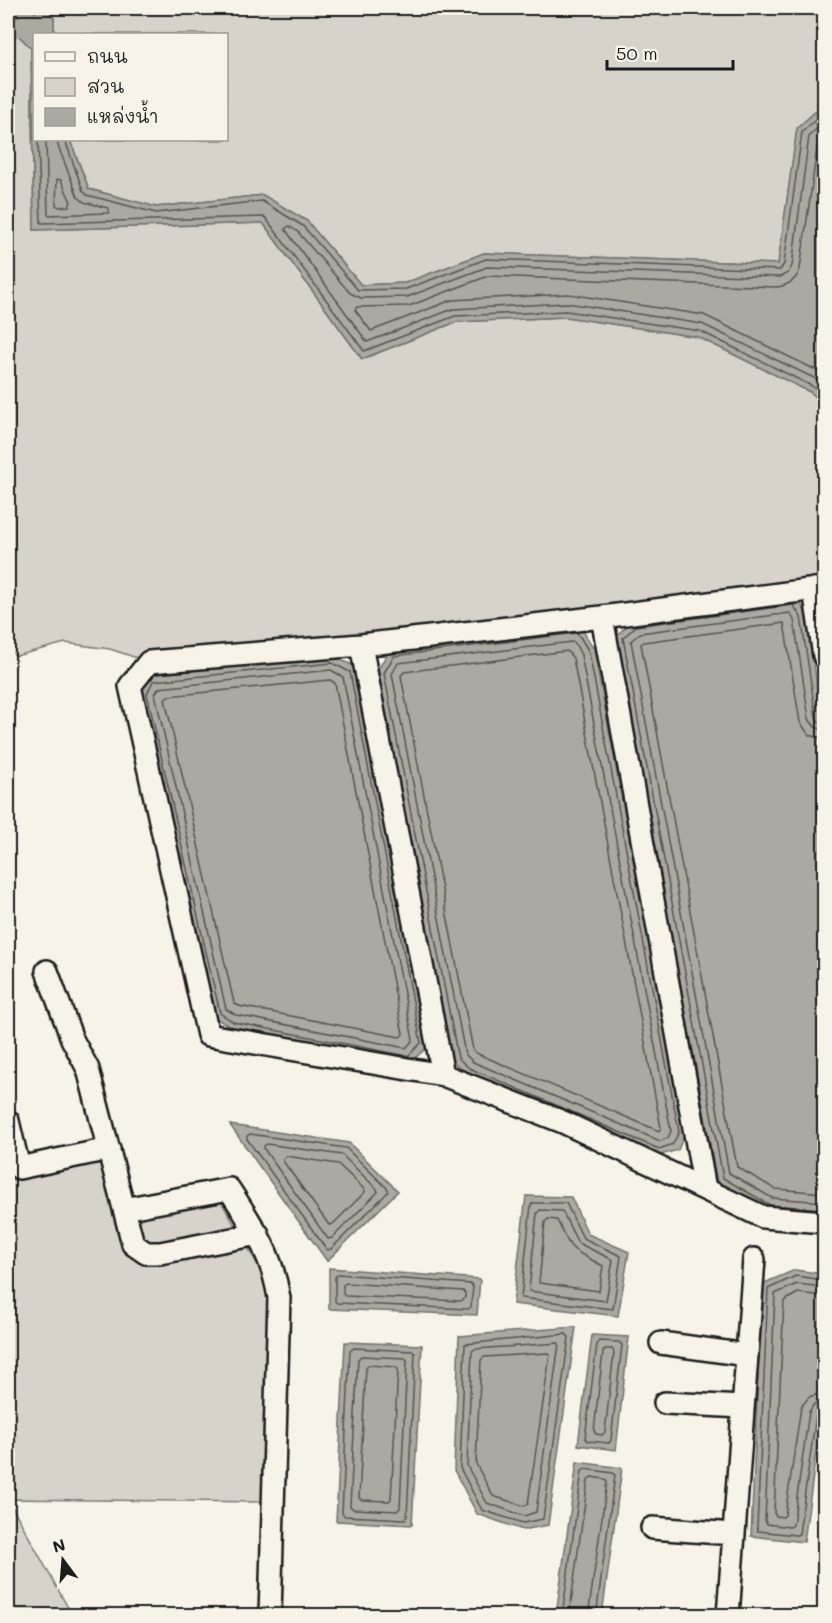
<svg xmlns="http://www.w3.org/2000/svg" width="832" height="1623" viewBox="0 0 832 1623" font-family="Mali,'Playpen Sans Thai',sans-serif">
	<rect width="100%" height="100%" fill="#f7f3e8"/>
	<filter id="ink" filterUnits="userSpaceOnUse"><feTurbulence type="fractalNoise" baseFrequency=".0167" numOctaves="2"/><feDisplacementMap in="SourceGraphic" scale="12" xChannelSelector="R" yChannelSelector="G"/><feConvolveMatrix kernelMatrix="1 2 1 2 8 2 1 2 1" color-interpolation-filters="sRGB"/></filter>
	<g filter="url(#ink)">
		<path fill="#d7d3cb" stroke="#7a7874" stroke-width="1.5" d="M47 8H824V104L797 129 778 264 484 253 405 283 361 285 307 221 263 195 156 207 89 189 70 140H226V34H54V18Z
			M8 25 31 48 34 230 263 223 362 359 456 322 566 317 698 337 810 392 824 403V588L149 662 110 649 65 643 16 656 8 649Z
			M111 1157 129 1217 218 1196 274 1293V1502L8 1499 72 1615H8V1181Z"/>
		<path fill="#aca9a2" stroke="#72716c" stroke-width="1.5" d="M8 8H47L54 18V34H34V140H70L89 189 156 207 263 195 307 221 361 285 405 283 484 253 778 264 797 128 824 104V403L810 392 698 337 566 317 456 322 362 359 263 223 34 230 31 48 8 25Z
			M797 598 807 614 824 735V1215L768 1211 717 1182 616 636 633 620Z
			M581 627 594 650 685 1133 678 1150 658 1156 465 1073 452 1061 377 671 389 651Z
			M334 657 355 666 428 1047 410 1062 230 1027 214 1017 140 693 147 675Z
			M230 1125 349 1143 398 1191 327 1261Z
			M526 1196 571 1197 588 1234 629 1252 618 1316 513 1304Z
			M329 1268 480 1279 477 1315 329 1309Z
			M795 1270 824 1274V1394L804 1542 751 1536 762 1284Z
			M576 1327 548 1525 523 1530 477 1514 454 1470 459 1336Z
			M592 1335 629 1337 616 1450 578 1445Z
			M345 1342 422 1345 412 1525 336 1521Z
			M577 1462 622 1468 602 1615H556Z"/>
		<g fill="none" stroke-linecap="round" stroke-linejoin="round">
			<path stroke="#565452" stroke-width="1.5" d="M8 14 18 17 38 34 40 31C40 22 35 16 34 8
				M824 122 809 136 792 266 788 273 780 277 487 267 407 297 361 298 350 293 298 232 289 226 285 229 367 342 453 309 567 303 702 324 816 379 824 386
				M824 134 818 141 800 269C796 281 788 286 776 287L488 276 409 306 357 307 355 310 371 331 452 300 568 294 704 315 824 374
				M38 140 41 223 265 217 364 351 455 316 566 311 700 331 812 386 824 395
				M46 140 48 215 109 213 108 208 84 202 78 197 58 146 57 140
				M65 140 83 191 87 195 156 213 262 201 303 226 358 290 406 289 486 259 780 270 784 264 802 132 824 112
				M57 179 61 180 71 202 69 206 59 207 56 205Z
				M576 633 579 635 589 652 679 1132 673 1144 659 1149 469 1068 458 1058 384 673 394 656Z
				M572 642 575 643 581 655 671 1131 668 1138 660 1141 473 1062 465 1054 392 674 398 663Z
				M567 651 573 658 661 1128 659 1131 478 1054 473 1050 401 676 404 672Z
				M332 663 350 672 421 1043 408 1056 233 1022 220 1013 147 694 153 681Z
				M331 670 343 677 413 1040 406 1048 236 1015 226 1009 155 694 159 688Z
				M330 680 335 683 403 1034 400 1037 239 1006 234 1003 165 699 168 696Z
				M824 722H819L816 717 801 617 793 605 636 626 623 638 723 1178 770 1205 824 1209
				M824 730 815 727 809 719 794 620 790 613 640 633 631 641 729 1173 772 1198 824 1202
				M824 739 809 735 800 722 784 623 644 642 641 644 737 1167 775 1189 824 1193
				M250 1134 346 1148 388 1189V1192L331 1249 327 1250 247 1139V1136Z
				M267 1144 342 1155 377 1189 378 1192 332 1238 328 1239 264 1149V1146Z
				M286 1156 338 1164 364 1189 365 1192 333 1224 329 1225 283 1161V1158Z
				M533 1203H566L583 1238 621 1256 613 1309 521 1298 531 1205Z
				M540 1210 562 1211 578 1243 613 1260 606 1301 529 1291 537 1213Z
				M548 1219 557 1220C573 1255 571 1248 603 1266L599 1291 539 1283 545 1222Z
				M338 1274 471 1284 473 1287 471 1307 468 1309 337 1303 335 1301V1277Z
				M824 1280 796 1276 768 1289 757 1528 758 1531 796 1535 799 1534 816 1415 819 1410 824 1409
				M346 1283 463 1291 465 1293V1298L461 1301 345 1296 343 1294V1285Z
				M824 1287 797 1284 775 1294 765 1521 767 1524 790 1527 793 1525 809 1412 814 1404 824 1401
				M824 1296 798 1293 784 1301 774 1513 776 1516 783 1517 785 1515 801 1407 809 1397 824 1392
				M566 1334 569 1337 543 1519 523 1523 482 1510 460 1468 465 1344Z
				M599 1341 619 1342 622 1345 611 1440 609 1443 588 1441 585 1438 597 1344Z
				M559 1343 536 1512 524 1516 487 1503 467 1466 472 1351 475 1349Z
				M354 1348 412 1351 415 1353 407 1516 405 1519 345 1516 342 1513 350 1351Z
				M605 1349H612L614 1352 605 1432 602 1435 596 1434 594 1431 603 1352Z
				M548 1353 550 1355 528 1504 524 1506 493 1496 476 1464 481 1360 484 1357Z
				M361 1356 405 1358 407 1360 400 1508 397 1511 353 1509 350 1506 358 1359Z
				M369 1365 395 1367 398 1369 391 1499 389 1501 362 1500 359 1498 366 1368Z
				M562 1616 582 1471 585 1469 613 1473 615 1475 596 1616
				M569 1616 588 1480 591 1477 605 1479 607 1482 588 1616"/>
			<path stroke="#aca9a2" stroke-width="18" d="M8 30 36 22 37 34"/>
			<defs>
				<path id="minor" d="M824 588 602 617 361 645 149 662 130 686 208 1035 443 1075 563 1122 763 1217 824 1222
					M814 589 824 656
					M602 617 705 1189
					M361 645 443 1075
					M47 971 72 1039 88 1069 133 1244 146 1253H160L258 1234
					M8 1121 19 1168 109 1149
					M124 1209 229 1189C253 1226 272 1253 279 1298L270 1616
					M661 1343 747 1355
					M665 1403 743 1407
					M652 1528 734 1534
					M728 1616 754 1259"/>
			</defs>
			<use href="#minor" stroke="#1c1c1c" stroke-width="26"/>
			<use href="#minor" stroke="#f7f3e8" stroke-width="21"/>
		</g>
	</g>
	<rect width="832" height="1623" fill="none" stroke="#f7f3e8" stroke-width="30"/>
	<rect x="15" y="15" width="802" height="1593" fill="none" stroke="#1c1c1c" stroke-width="2" filter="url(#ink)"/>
	<rect x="33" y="33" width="195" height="108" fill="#f7f3e8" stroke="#9f9d96" stroke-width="1.5"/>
	<rect x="45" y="52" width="30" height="9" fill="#f7f3e8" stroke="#9f9d96" stroke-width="1.5"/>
	<text x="87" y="63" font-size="18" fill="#1c1c1c">ถนน</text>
	<rect x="45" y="78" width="30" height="18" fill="#d7d3cb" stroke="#9f9d96" stroke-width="1.5"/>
	<text x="87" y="93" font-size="18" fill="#1c1c1c">สวน</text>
	<rect x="45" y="108" width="30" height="18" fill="#aca9a2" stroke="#9f9d96" stroke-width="1.5"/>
	<text x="87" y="123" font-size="18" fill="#1c1c1c">แหล่งน้ำ</text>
	<g transform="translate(63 1560) rotate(344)" stroke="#f7f3e8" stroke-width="4.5" paint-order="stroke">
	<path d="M0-4.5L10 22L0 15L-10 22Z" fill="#1c1c1c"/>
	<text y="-9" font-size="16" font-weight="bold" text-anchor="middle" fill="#1c1c1c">N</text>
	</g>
	<path d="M607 60v9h126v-9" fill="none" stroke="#1c1c1c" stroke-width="3"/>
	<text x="616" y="60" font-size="18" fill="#1c1c1c" stroke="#f7f3e8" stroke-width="4.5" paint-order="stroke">50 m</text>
</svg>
